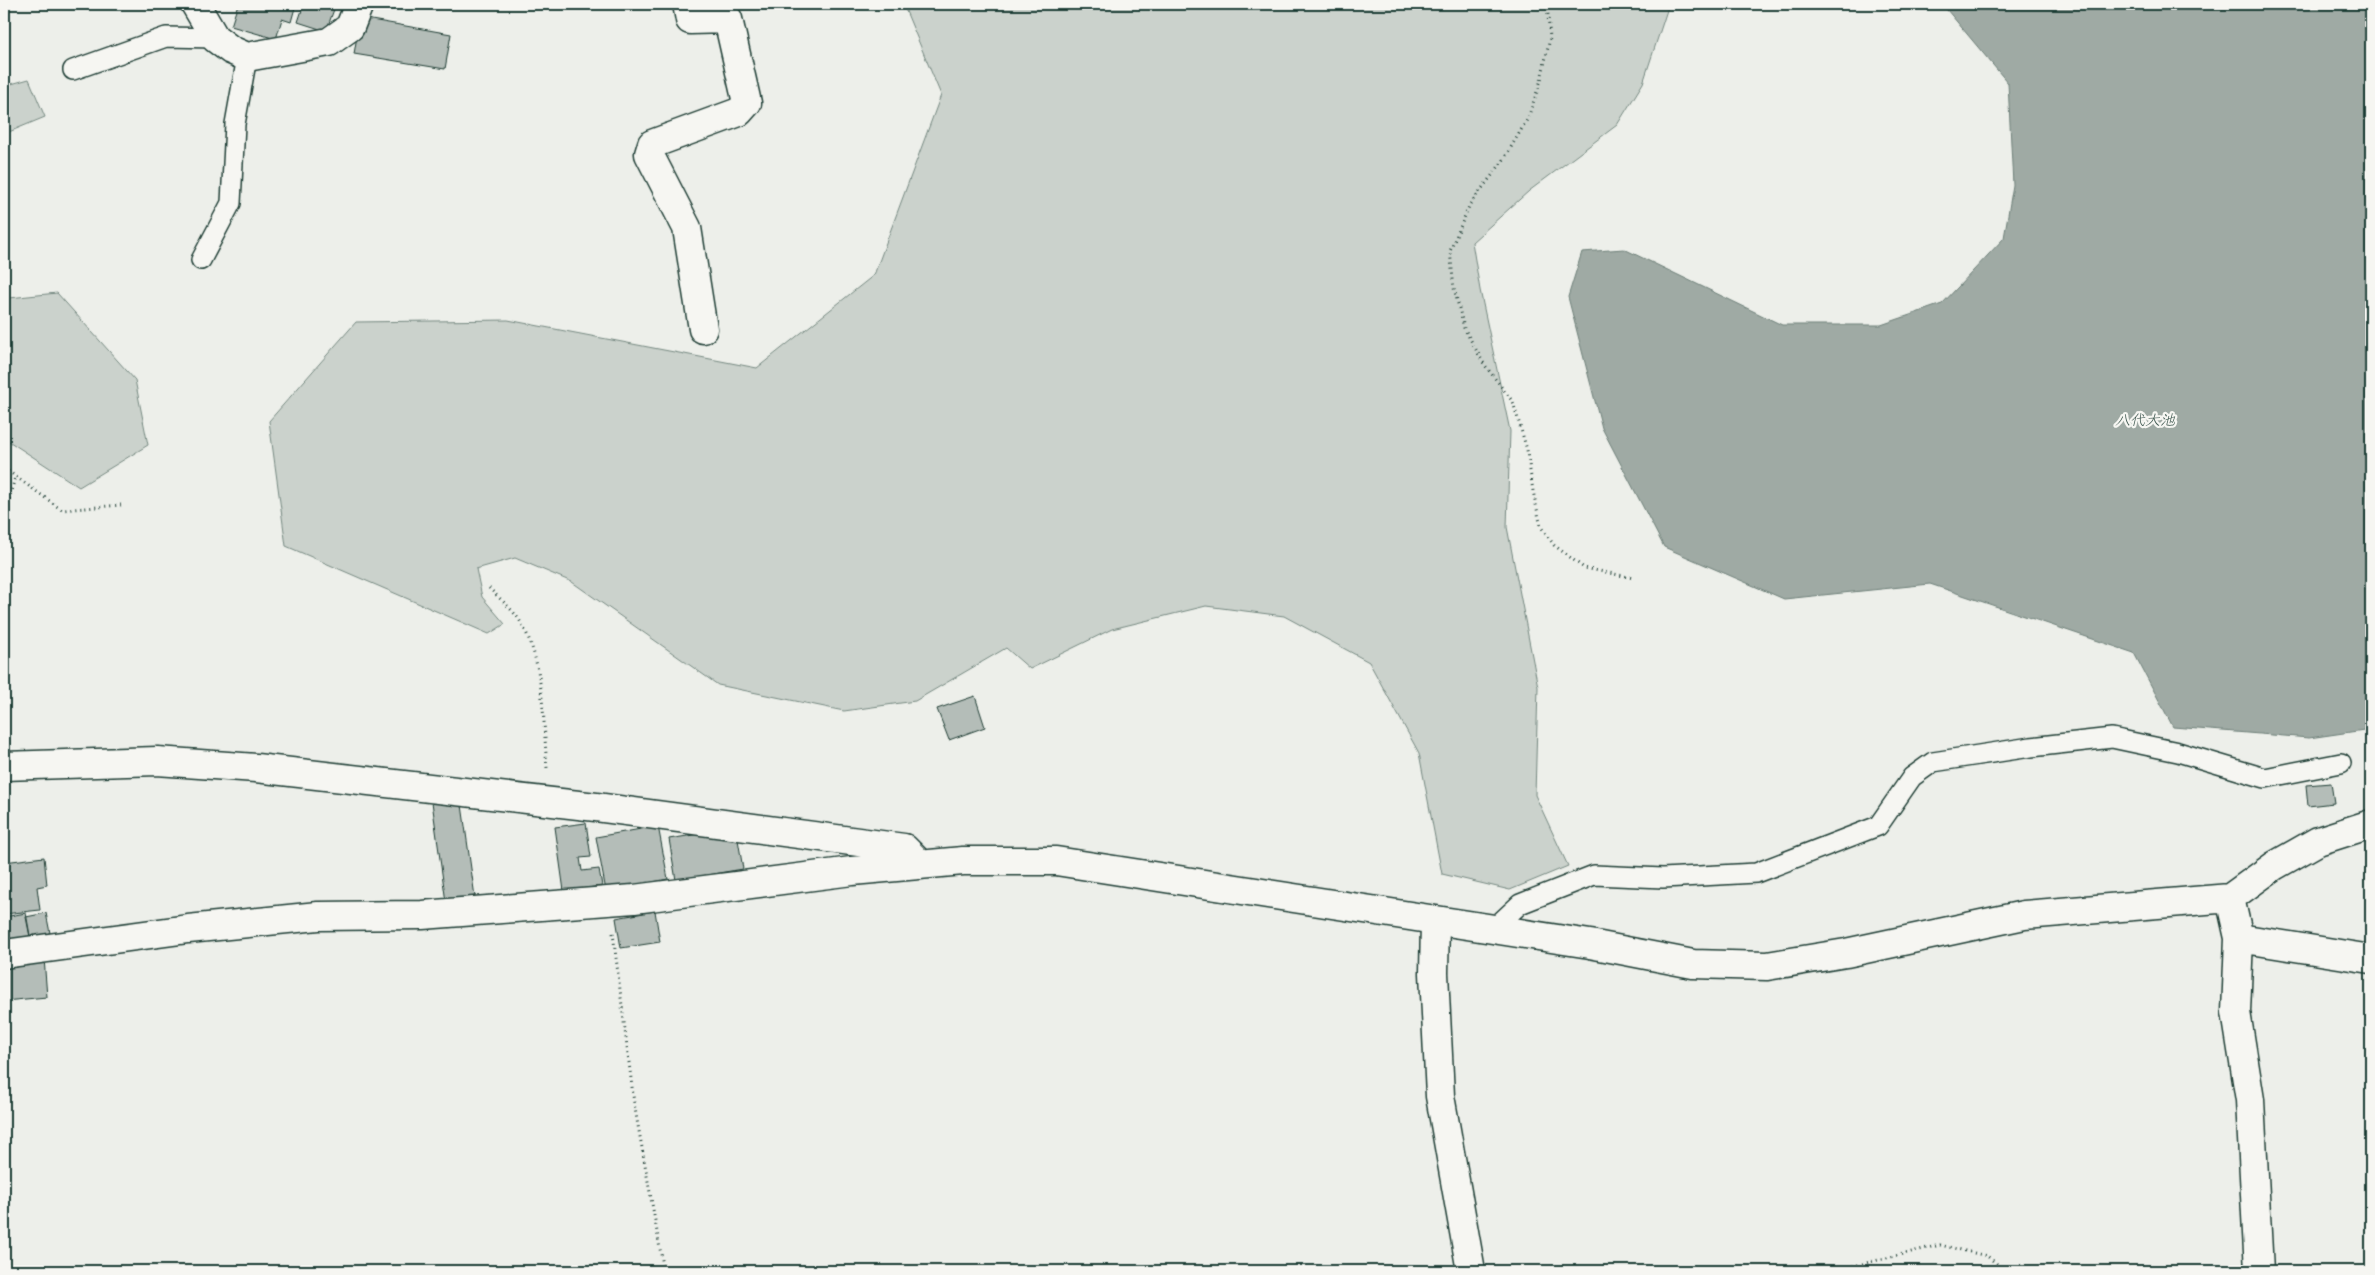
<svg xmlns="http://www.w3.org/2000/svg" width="2375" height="1275" viewBox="0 0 2375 1275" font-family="'Playpen Sans','Klee One',sans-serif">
	<rect width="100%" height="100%" fill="#edefea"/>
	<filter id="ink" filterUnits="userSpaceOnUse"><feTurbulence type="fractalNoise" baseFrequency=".02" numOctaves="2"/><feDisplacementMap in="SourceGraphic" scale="10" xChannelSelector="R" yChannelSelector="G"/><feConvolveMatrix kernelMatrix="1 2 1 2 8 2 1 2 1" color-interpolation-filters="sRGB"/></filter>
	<g filter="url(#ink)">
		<path fill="#cbd2cc" stroke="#758880" d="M903 4H1669L1643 83 1617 125 1529 191 1472 242 1480 290 1510 431 1507 527 1538 687 1535 795 1568 866 1510 890 1442 874 1419 753 1369 662 1284 616 1206 606 1112 629 1030 669 1006 648 915 701 844 711 718 685 572 582 515 558 476 569 482 597 505 624 489 634 286 546 269 421 356 322 508 320 757 368 874 275 941 95Z
			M29 79 45 117 4 134V86Z
			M4 292 9 298 57 293 135 380 148 445 79 487 4 438Z"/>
		<path fill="#9faaa4" stroke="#6c7e77" d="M1942 4H2371V729L2309 738 2173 727 2134 653 1930 584 1784 599 1664 547 1602 428 1568 297 1582 252 1624 249 1782 325H1881L1942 304 2004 238 2013 185 2008 83Z"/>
		<path fill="#b4bdb8" stroke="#1f3d34" d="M238 4H296L291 22 282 19 276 39 231 26Z
			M304 4H336L326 31 298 22Z
			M360 18 451 34 445 69 354 54Z
			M975 696 985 727 949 740 937 709Z
			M2331 783 2334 803 2308 806 2306 785Z
			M461 798 475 897 446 902 432 802Z
			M586 823 591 857 580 858 582 871 599 869 602 886 564 891 555 827Z
			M658 826 668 879 606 891 596 837Z
			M736 828 743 869 676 880 669 839Z
			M44 857 47 885 37 887 40 910 4 914V862Z
			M655 911 660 942 621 948 616 918Z
			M26 913 31 941 4 946V917Z
			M46 913 50 933 30 937 26 917Z
			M44 958 47 997 4 1001V962Z"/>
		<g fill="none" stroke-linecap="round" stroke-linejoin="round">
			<defs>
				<path id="lane" d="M73 70 166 37 215 38
					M201 260 231 203 235 124 247 57
					M1492 930 1520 904 1594 875 1663 878 1756 873 1878 826 1912 777 1933 762 2031 747 2112 738 2178 752 2265 778 2341 763"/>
				<path id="street" d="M195 4 215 38 231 50 247 57 329 42 350 27 359 4
					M687 4 690 20 728 19 747 103 739 112 652 144 649 154 687 228 703 329
					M4 766 157 761 256 768 596 807 904 848 921 865
					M2230 898 2239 938 2236 1012 2250 1100 2259 1271
					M1435 921 1434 973 1440 1096 1471 1271
					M2239 938 2371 959
					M4 954 188 929 318 916 422 915 634 899 852 871 963 861H1056L1590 944 1693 964 1767 966 1846 953 2024 915 2230 898 2274 866 2318 841 2371 824"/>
			</defs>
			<use href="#lane" stroke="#1f3d34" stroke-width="22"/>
			<use href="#street" stroke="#1f3d34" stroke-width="31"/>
			<path stroke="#1f3d34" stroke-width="3" stroke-dasharray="1 4" stroke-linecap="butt" d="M1547 4 1550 38 1541 80 1528 118 1503 161 1470 204 1450 251 1454 288 1464 328 1484 364 1513 402 1527 450 1533 491 1541 527 1554 545 1584 568 1634 578
				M4 468 62 510 121 505
				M4 534 7 508 15 477
				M489 588C498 597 510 607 518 618 545 658 543 722 547 768
				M613 933 634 1103 664 1271
				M1833 1271 1940 1245 1987 1256 2006 1271"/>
			<use href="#lane" stroke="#f6f6f2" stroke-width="19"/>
			<use href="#street" stroke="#f6f6f2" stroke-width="28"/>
		</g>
	</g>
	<g text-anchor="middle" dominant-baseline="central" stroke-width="4.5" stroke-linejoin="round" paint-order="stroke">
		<g font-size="15" font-style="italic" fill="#3f5850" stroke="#f6f6f2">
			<text x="2145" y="418">八代大池</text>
		</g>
	</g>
	<rect width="2375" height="1275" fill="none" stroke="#f6f6f2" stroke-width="20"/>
	<rect x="10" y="10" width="2355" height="1255" fill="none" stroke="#1f3d34" stroke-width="2" filter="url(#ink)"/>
</svg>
